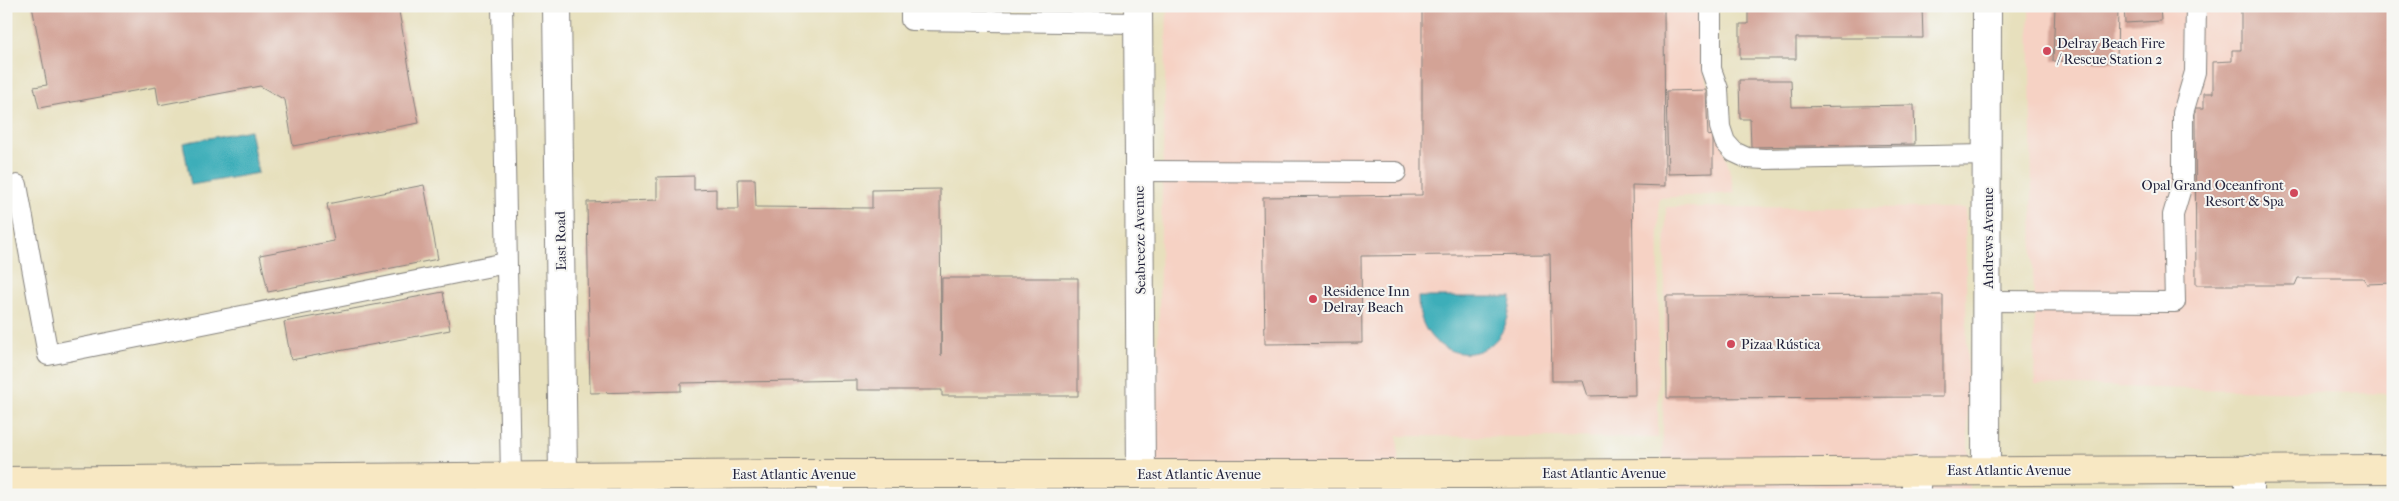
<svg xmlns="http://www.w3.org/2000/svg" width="2399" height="501" viewBox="0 0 2399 501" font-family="'IM FELL French Canon',serif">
	<rect width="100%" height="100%" fill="#f6f6f2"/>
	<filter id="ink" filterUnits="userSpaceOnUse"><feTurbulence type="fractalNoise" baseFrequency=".02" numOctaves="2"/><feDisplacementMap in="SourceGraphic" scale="10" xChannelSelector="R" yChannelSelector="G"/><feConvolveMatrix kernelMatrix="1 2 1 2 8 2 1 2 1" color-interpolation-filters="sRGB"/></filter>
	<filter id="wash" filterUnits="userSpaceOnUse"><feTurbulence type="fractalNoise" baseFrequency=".0096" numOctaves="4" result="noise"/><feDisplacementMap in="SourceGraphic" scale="20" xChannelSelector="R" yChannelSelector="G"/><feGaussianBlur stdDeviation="1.12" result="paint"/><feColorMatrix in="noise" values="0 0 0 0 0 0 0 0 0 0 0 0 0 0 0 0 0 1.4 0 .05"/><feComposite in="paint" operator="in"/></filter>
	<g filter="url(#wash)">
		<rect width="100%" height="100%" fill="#e7e0bd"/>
		<path fill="#f6d2c4" d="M1167 6H1699L1702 60 1735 193 1659 198 1658 438 1398 436V495H1154Z
			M2029 6H2393V394L2035 385Z
			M1666 207 1965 208 1969 495H1662Z"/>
		<path fill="#3eaeb9" stroke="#30687a" d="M250 130 258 173 191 185 183 143Z
			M1418 297H1511C1508 377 1418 367 1418 297Z"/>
		<g id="blocks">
			<path fill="#d3a396" d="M32 6H398L419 123 293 146 285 100 260 86 159 105 156 87 39 108 34 87 47 85Z
				M1422 6H1664L1665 186 1632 185 1635 395 1588 396 1583 381H1552L1550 254 1361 256 1362 343 1265 344 1263 197 1422 195Z
				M1748 6H1922L1923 38H1796V59H1740V24H1748Z
				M2055 6H2118L2117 62 2053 61Z
				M2124 6H2160L2161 21 2125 23Z
				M2241 6H2393V283L2367 284 2363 278H2298L2295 285H2196L2195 108H2204V93H2213V62L2232 61V50H2241Z
				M1739 80H1791L1792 107 1914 105 1915 144 1751 147 1750 119H1740Z
				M1706 90 1708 136 1713 135V173L1668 174 1666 91Z
				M694 176V190L716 189V209H739L738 179H755L756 207 872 208V190L940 189 941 356 942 278H1078V396H942V390H857V380L681 383V391L590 393 587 202 657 200V177Z
				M424 185 438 259 268 292 260 255 334 241 327 204Z
				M443 292 450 330 291 360 284 322Z
				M1943 295V397L1667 398 1666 296Z"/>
		</g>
	</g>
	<g filter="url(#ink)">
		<use href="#blocks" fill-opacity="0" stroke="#84817c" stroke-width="1"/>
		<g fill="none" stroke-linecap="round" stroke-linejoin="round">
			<defs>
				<path id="lane" d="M502 6 511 477
					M911 6V20L1138 23
					M1711 6V69L1718 89 1720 127 1725 142 1734 152 1747 158 1765 159 1988 155
					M1139 171 1396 172
					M17 185 48 355 506 263
					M1988 301 2175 302 2173 215 2183 181V113L2195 72 2196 6
					M1588 495 1589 473"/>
				<path id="street" d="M557 6 563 476
					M1138 6 1141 474
					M1916 471V495
					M1986 471 1987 6
					M830 474 831 495
					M1424 474V495
					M2249 495V469"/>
				<path id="secondary" d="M6 481 784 474H1470L2393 469"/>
			</defs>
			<use href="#lane" stroke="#84817c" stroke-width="22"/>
			<use href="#street" stroke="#84817c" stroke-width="30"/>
			<use href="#secondary" stroke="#84817c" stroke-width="30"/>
			<use href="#lane" stroke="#fff" stroke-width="20"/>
			<use href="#street" stroke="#fff" stroke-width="28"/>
			<use href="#secondary" stroke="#f8e8c3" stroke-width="28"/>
		</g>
	</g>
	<g fill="#d1495b" stroke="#f6f6f2" stroke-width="2">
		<circle cx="2047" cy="51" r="5"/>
		<circle cx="2294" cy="193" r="5"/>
		<circle cx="1313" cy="299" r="5"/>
		<circle cx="1731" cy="344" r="5"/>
	</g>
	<g text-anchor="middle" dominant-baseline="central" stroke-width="4" stroke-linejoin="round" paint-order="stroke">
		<g font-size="14" fill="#22223b" stroke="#f6f6f2" text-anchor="start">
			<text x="2057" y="43">Delray Beach Fire<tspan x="2057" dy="16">/ Rescue Station 2</tspan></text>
			<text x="2284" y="185" text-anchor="end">Opal Grand Oceanfront<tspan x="2284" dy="16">Resort &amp; Spa</tspan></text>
			<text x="1323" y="291">Residence Inn<tspan x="1323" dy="16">Delray Beach</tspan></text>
			<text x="1741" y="344">Pizaa Rústica</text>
		</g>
		<g font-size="14" fill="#22223b" stroke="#f6f6f2">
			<text transform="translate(1988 238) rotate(-90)">Andrews Avenue</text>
			<text transform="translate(1140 240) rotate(-91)">Seabreeze Avenue</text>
			<text transform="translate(561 241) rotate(-91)">East Road</text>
			<text x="2009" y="470">East Atlantic Avenue</text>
			<text x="1604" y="473">East Atlantic Avenue</text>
			<text x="794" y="474">East Atlantic Avenue</text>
			<text x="1199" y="474">East Atlantic Avenue</text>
		</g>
	</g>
	<rect width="2399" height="501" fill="none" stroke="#f6f6f2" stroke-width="25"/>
</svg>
